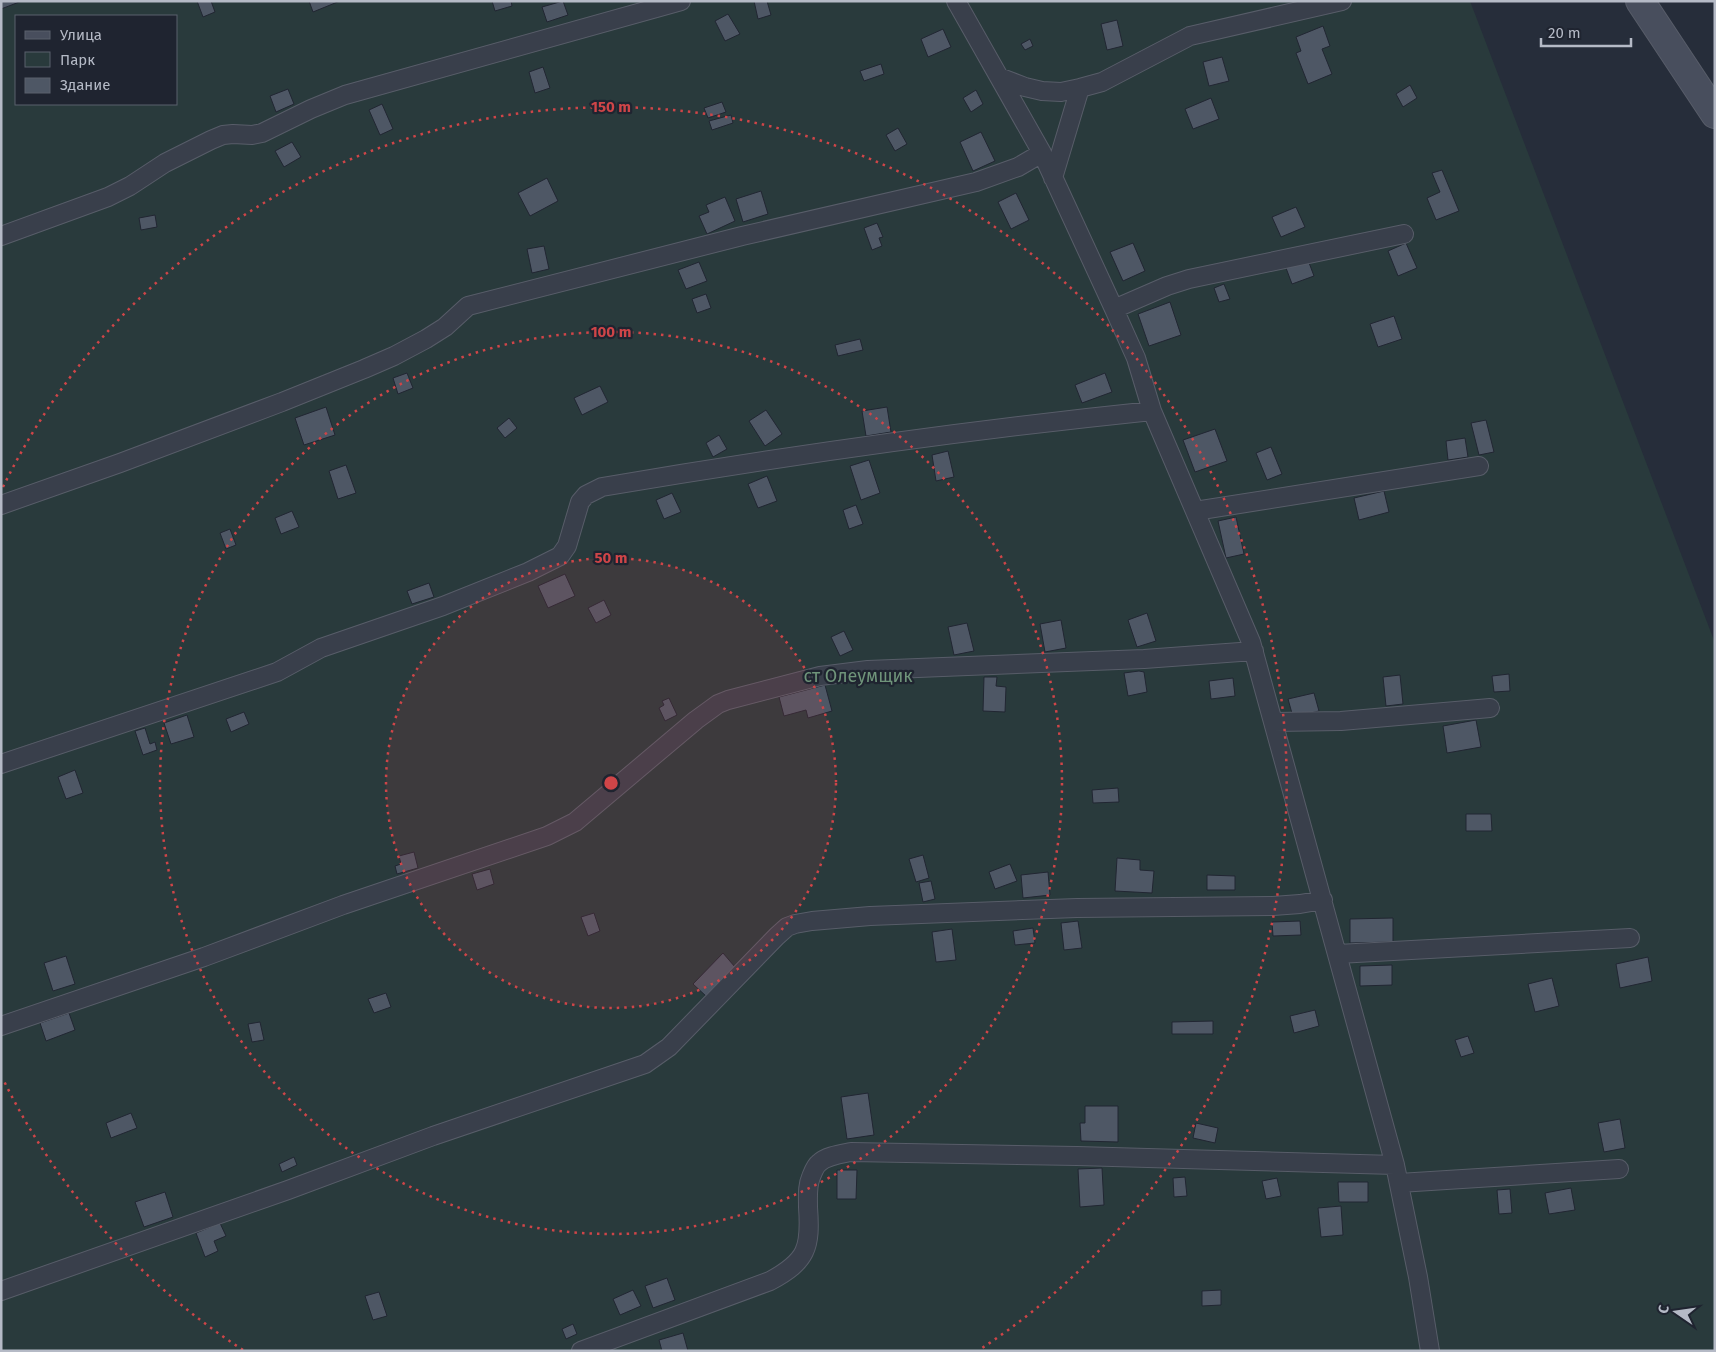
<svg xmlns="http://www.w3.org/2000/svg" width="1716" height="1352" viewBox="0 0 1716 1352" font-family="'Fira Sans',sans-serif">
	<rect width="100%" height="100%" fill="#262d3a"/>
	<path fill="#293a3c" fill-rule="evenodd" d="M1 1H1470L1715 643V1351H1ZM16 16H176V104H16Z"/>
	<path fill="#4e5765" stroke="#212632" d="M1 1H22L1 9Z
		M197 1H211L215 12 203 17Z
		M309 1H340L313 12Z
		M492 1H511L512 6 495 11Z
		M563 1 568 15 547 22 542 7Z
		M754 1H767L771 15 758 19Z
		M728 14 740 34 725 41 715 21Z
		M1117 20 1123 46 1107 50 1101 24Z
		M1323 26 1330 46 1322 49 1332 74 1308 84 1296 53 1301 51 1296 37Z
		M943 29 951 47 928 57 921 39Z
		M1030 39 1033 46 1025 50 1021 44Z
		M1222 57 1229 81 1209 86 1203 62Z
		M881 64 884 74 864 81 860 71Z
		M543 67 550 88 535 93 529 72Z
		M1410 85 1417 98 1403 107 1396 94Z
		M288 89 294 104 276 112 270 96Z
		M976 90 983 104 971 112 963 98Z
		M1211 98 1219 119 1193 129 1185 109Z
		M722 102 726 112 708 118 704 108Z
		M382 104 393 129 380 135 369 110Z
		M731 115 733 123 712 130 709 121Z
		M898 128 907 144 895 151 886 135Z
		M981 132 995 161 973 171 960 142Z
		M292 142 301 157 284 167 275 151Z
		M1442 170 1459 211 1436 220 1427 198 1440 192 1432 173Z
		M547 178 558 201 530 216 518 193Z
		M761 191 768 214 743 222 736 199Z
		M1016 193 1029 220 1011 229 998 202Z
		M725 197 735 221 707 234 699 216 709 212 706 205Z
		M1296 207 1305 227 1281 237 1272 217Z
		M155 215 157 227 141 230 139 218Z
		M877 223 883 237 879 238 882 246 872 250 864 228Z
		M1133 243 1145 271 1123 281 1110 252Z
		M1406 243 1417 268 1398 276 1388 251Z
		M544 246 549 269 532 273 527 249Z
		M1308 260 1314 276 1292 284 1286 268Z
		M699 262 707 281 686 289 678 270Z
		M1224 284 1230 299 1219 302 1214 288Z
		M706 294 711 308 697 313 692 299Z
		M1170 302 1181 335 1149 346 1138 314Z
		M1394 316 1402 339 1378 347 1370 324Z
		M860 339 863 350 838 356 835 345Z
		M407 373 413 388 398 394 393 378Z
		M1105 373 1112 392 1082 403 1075 385Z
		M600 386 608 402 582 415 574 398Z
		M326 407 335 435 304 445 295 418Z
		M887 407 891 432 866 436 862 411Z
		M766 410 782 434 765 446 749 421Z
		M509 418 517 428 505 438 497 428Z
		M1486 420 1494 452 1479 455 1471 423Z
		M1215 429 1227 461 1195 472 1183 440Z
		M719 435 727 449 713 457 706 443Z
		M1465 438 1468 457 1448 460 1446 441Z
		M1271 447 1282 474 1267 480 1256 453Z
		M948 451 954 477 936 481 932 455Z
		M869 460 880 493 861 500 850 466Z
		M346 465 356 493 338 499 329 471Z
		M767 476 777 501 758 508 748 484Z
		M1384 491 1389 512 1359 520 1354 498Z
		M672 493 681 512 664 519 656 500Z
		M856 505 863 524 849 529 843 510Z
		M292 511 299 527 281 534 275 518Z
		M1236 517 1244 554 1226 558 1218 521Z
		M230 529 236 545 226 549 220 533Z
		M565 574 575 596 548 608 538 586Z
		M429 583 434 597 412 604 407 591Z
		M604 600 611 615 596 623 588 608Z
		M1147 613 1156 641 1137 647 1128 620Z
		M1061 620 1066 648 1045 652 1040 624Z
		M967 623 974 651 954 655 948 627Z
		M844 631 853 650 840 656 831 637Z
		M1139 671 1144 672 1147 692 1128 696 1124 673Z
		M1509 674 1510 691 1494 692 1492 676Z
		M1400 675 1403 704 1386 706 1383 677Z
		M984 677H997L996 686 1006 687 1005 712 983 711Z
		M1233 678 1235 696 1211 699 1209 681Z
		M825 685 832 711 808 718 806 710 784 716 779 697Z
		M1314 693 1319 711 1293 717 1288 699Z
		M669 698 677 715 665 721 659 708 664 705 662 701Z
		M244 712 249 724 231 732 226 719Z
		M187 715 194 737 171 744 164 723Z
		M1476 720 1481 747 1447 753 1443 726Z
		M145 728 150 744 155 742 157 750 143 755 135 731Z
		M75 770 83 793 66 799 58 777Z
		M1118 788 1119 802 1093 803 1092 790Z
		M1466 814H1491L1492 831H1466Z
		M414 852 418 868 397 874 395 866 401 864 399 856Z
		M923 855 929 878 916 882 909 859Z
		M1117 858 1140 860V870L1154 871 1152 893 1115 891Z
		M1010 864 1017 881 995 889 989 872Z
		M490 869 494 884 477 890 472 874Z
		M1048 872 1050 895 1023 898 1021 875Z
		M1207 875 1235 876V890H1207Z
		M931 881 935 899 923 902 919 883Z
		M594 913 600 931 588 936 581 917Z
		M1393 918V942L1350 943V919Z
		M1078 921 1082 948 1064 950 1061 923Z
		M1300 921 1301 935 1273 936 1272 922Z
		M1033 928 1035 943 1015 945 1013 931Z
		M952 929 956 960 936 962 932 932Z
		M723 953 735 967 707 997 693 984Z
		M66 956 75 984 53 991 44 963Z
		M1648 957 1652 981 1620 988 1616 964Z
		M1392 965V985L1360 986V966Z
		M1552 978 1559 1006 1535 1012 1528 984Z
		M386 993 391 1007 374 1013 368 999Z
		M1315 1010 1319 1026 1294 1033 1290 1016Z
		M69 1013 75 1030 46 1041 40 1023Z
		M1213 1021V1034H1172V1022Z
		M260 1022 264 1040 252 1042 248 1024Z
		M1468 1036 1474 1053 1461 1057 1455 1040Z
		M868 1093 874 1135 847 1139 841 1097Z
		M1085 1106H1118V1142L1081 1141 1080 1123H1085Z
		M131 1113 137 1128 111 1138 106 1123Z
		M1620 1119 1625 1148 1604 1152 1598 1123Z
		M1196 1123 1218 1128 1215 1143 1193 1138Z
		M294 1157 297 1165 282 1172 279 1164Z
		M1102 1168 1104 1205 1080 1207 1078 1169Z
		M837 1170H857L856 1199H837Z
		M1185 1177 1187 1196 1174 1197 1173 1178Z
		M1277 1178 1281 1196 1266 1199 1262 1181Z
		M1338 1182H1368V1202H1339Z
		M1571 1188 1575 1210 1549 1214 1545 1193Z
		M1510 1189 1512 1213 1499 1214 1497 1190Z
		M165 1192 173 1217 144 1227 135 1202Z
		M1341 1206 1343 1235 1321 1237 1318 1208Z
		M220 1223 226 1236 214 1241 218 1251 205 1257 196 1233Z
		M667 1278 675 1300 653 1308 645 1286Z
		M633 1290 641 1306 620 1315 613 1299Z
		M1221 1290V1305L1202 1306V1291Z
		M379 1292 387 1316 373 1320 365 1296Z
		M573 1324 577 1334 566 1339 562 1329Z
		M683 1333 688 1351H662L659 1340Z"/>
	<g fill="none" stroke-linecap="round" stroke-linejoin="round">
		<defs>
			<path id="service" d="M956 1 1042 153 1114 309 1136 358 1152 411 1251 642 1395 1165 1418 1277 1430 1351
				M999 77 1025 87 1042 91 1061 92 1080 88 1102 82 1190 36 1342 1
				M1053 178 1080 88
				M1 236 108 197 130 186 165 163 211 140 223 135 233 134 252 135 262 133 311 109 345 95 681 1
				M1114 309 1167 286 1189 279 1404 234
				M1 505 120 463 282 402 364 369 394 356 426 339 445 327 468 306 742 236 976 182 1018 167 1042 153
				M1195 511 1479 466
				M1274 722 1341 721 1490 708
				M1 764 277 672 321 648 443 606 528 572 560 556 567 546 580 502 586 495 602 487C784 456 968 430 1152 411
				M1338 954 1630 938
				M1 1026 204 957 343 905 547 836 575 822 696 720 718 704 728 700 820 676 868 670 1144 659 1254 651
				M1399 1183 1619 1169
				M1 1291 288 1190 433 1136 645 1064 669 1047 777 936 787 927 795 924 812 921 870 916 1077 908 1273 906 1300 904 1323 900
				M581 1351 770 1281C807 1261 811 1248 808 1207 808 1196 807 1186 811 1177 813 1172 815 1166 819 1163 826 1156 841 1154 851 1152L1077 1156 1395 1165"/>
			<path id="secondary" d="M1640 1 1715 114"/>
		</defs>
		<use href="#service" stroke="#585d69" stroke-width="20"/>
		<use href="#secondary" stroke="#585d69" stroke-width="30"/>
		<use href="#service" stroke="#393f4b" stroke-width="18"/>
		<use href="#secondary" stroke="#484e5d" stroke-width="28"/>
	</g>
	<circle cx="611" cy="783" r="225" fill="#cf4548" fill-opacity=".12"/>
	<g fill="none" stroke="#cf4548" stroke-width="2.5" stroke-dasharray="2.5 5">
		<circle cx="611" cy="783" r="225"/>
		<circle cx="611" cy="783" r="451"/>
		<path d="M243 1350A676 676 0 0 1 3 1079M3 487A676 676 0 1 1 979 1350"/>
	</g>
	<g text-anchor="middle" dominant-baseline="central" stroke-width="4.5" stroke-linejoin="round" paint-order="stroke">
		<g font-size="18" fill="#6f947a" stroke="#1f2430">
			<text x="858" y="676">ст Олеумщик</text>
		</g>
	</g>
	<circle cx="611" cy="783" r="8" fill="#cf4548" stroke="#1f2430" stroke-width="2.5"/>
	<g font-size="15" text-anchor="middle" font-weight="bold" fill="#cf4548" stroke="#1f2430" stroke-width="4.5" stroke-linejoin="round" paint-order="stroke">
		<text x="611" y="112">150 m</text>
		<text x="611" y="337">100 m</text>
		<text x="611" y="563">50 m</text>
	</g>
	<rect width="1716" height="1352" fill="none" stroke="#b5bac6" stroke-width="5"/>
	<rect x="15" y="15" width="162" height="90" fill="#1f2430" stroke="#5b606c"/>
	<rect x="25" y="31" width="25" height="8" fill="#484e5d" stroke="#5b606c"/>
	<text x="60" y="40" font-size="15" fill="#b5bac6">Улица</text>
	<rect x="25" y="52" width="25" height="15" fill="#293a3c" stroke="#5b606c"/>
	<text x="60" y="65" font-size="15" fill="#b5bac6">Парк</text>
	<rect x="25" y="78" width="25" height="15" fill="#4e5765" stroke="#5b606c"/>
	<text x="60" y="90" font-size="15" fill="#b5bac6">Здание</text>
	<g transform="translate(1676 1312) rotate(283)" stroke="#1f2430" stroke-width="4" paint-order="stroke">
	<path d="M0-4L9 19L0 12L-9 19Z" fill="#b5bac6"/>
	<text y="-8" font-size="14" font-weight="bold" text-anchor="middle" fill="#b5bac6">С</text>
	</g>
	<path d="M1541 38v8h90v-8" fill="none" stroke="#b5bac6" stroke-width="2.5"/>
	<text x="1548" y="38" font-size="15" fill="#b5bac6" stroke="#1f2430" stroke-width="4" paint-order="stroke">20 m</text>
</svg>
